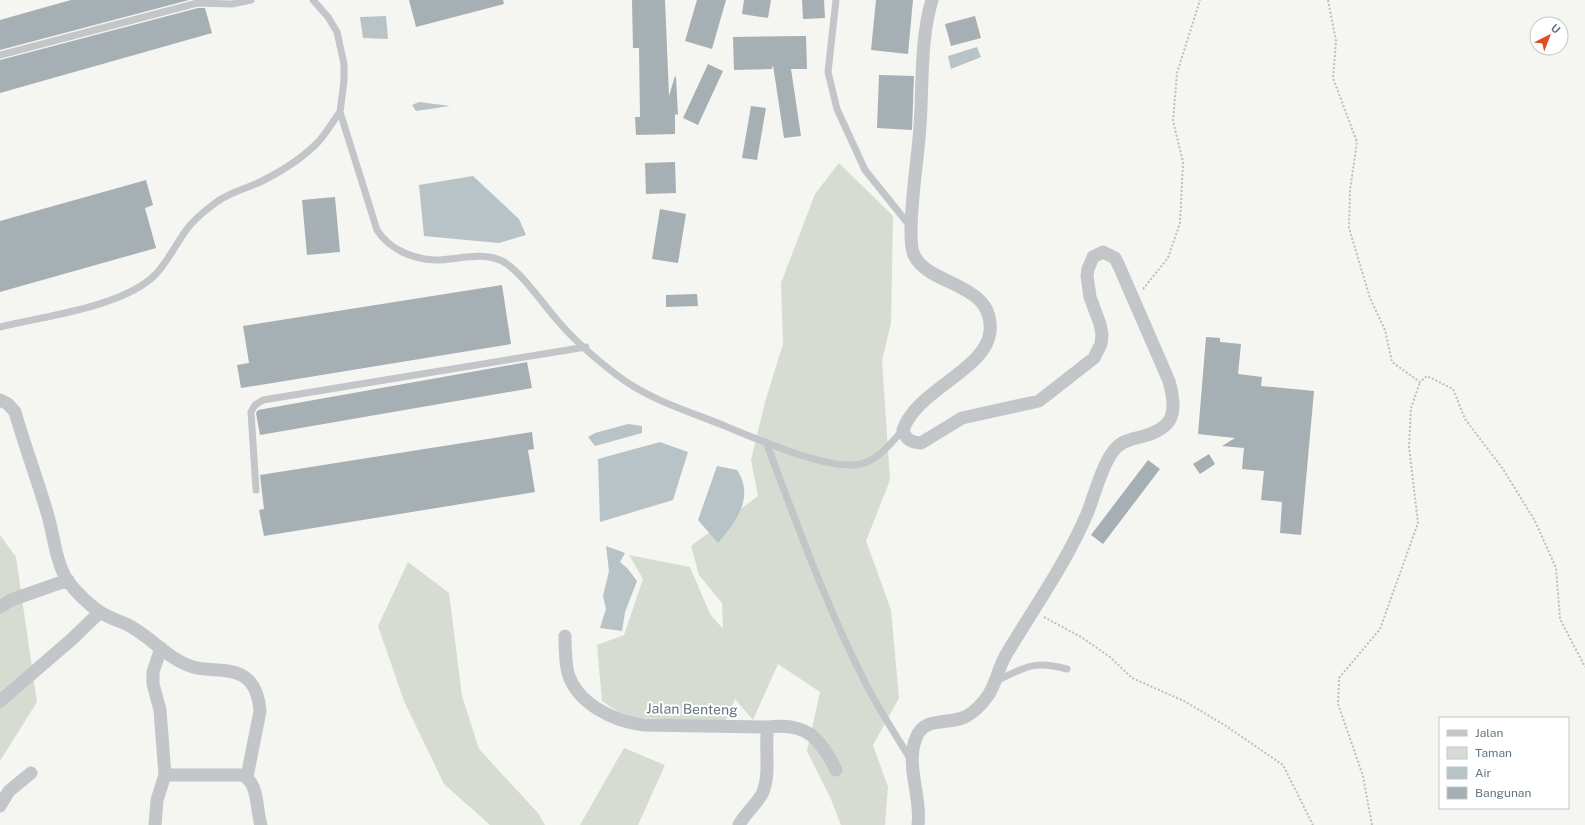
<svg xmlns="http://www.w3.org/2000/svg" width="1585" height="825" viewBox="0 0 1585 825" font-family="'Public Sans',sans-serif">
	<rect width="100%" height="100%" fill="#f5f5f1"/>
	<path fill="#d6dcd2" d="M839 163 893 216 891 323 882 361 890 480 866 541 891 610 899 698 873 745 888 787 885 825H841L830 797 807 751 820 692 778 664 753 720 735 699 725 722 625 717 602 701 597 645 624 635 643 579 629 555 690 567 710 614 723 629 722 603 699 575 691 546 758 496 751 460 765 402 783 344 781 283 815 194Z
		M0 535 16 557 37 702 0 761Z
		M408 562 449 593 462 696 479 749 538 813 545 825H490L444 784 404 701 378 626Z
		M624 748 665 765 638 825H580Z"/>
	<path fill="#b7c3c7" d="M386 16 388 39 363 38 360 17Z
		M977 47 981 57 951 69 948 56Z
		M419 102 450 106 416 111 412 105Z
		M473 176 519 219 526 235 499 243 424 236 419 185Z
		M628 424 642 426V433L595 446 588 437 595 433Z
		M660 442 688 452 673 500 600 522 598 459Z
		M717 466 737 470C755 497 736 522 718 543L698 520Z
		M606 546 625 553 620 562 627 568 637 581 625 612 622 631 600 628 606 609 603 596 609 571Z"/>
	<path fill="#a6afb4" d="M71 0H189L0 50V20Z
		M409 0H503L504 4 416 27Z
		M632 0H665L669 96 675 76 676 77 678 115 675 114V134L636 135 635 117H640L639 48H633Z
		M697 0H726L712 49 685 41Z
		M744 0H771L768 18 742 14Z
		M802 0H824L825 18 803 19Z
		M876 0H913L908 54 871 50Z
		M198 8H205L212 33 0 93V60Z
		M975 16 981 38 951 46 945 24Z
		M806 36 807 69H791L801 136 784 138 773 65 772 69 734 70 733 37Z
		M708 64 723 71 698 125 683 118Z
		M879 75 914 76 912 130 877 128Z
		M751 106 766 108 757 160 742 158Z
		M675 162 676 193 646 194 645 163Z
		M146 180 153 205 145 208 156 248 0 292V221Z
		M335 197 340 252 307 255 302 200Z
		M660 209 686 214 678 263 652 259Z
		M502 285 511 344 241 388 237 365 249 363 243 326Z
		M697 294 698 306 666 307V295Z
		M1206 337 1220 338V342L1241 344 1238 374 1262 377 1261 386 1314 391 1301 535 1280 533 1282 502 1261 500 1264 471 1242 469 1244 448 1222 446 1235 438 1198 434Z
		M527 362 532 388 260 435 256 413 258 410Z
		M532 432 534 449 528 450 535 492 264 536 259 510 264 509 260 475Z
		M1209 454 1215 464 1200 474 1193 464Z
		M1148 460 1160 469 1103 544 1091 535Z"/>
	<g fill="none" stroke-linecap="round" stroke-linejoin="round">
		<path stroke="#bcbec0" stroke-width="2" stroke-dasharray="2 2" stroke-linecap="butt" d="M1328 0 1336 41 1333 78 1357 142 1350 190 1349 228 1370 298 1385 330 1392 362 1420 382 1427 376 1453 389 1465 419 1503 469 1535 521 1556 568 1560 619 1585 667
			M1143 289 1168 258 1180 223 1183 162 1173 121 1177 73 1200 0
			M1044 617 1081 637 1110 657 1132 678 1184 701 1226 726 1283 765 1313 825
			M1372 825 1363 776 1338 704 1339 678 1380 629 1418 523 1409 447 1411 408 1420 382"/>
		<path stroke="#c2c6c9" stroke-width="7" d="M313 0 328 17 337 32 344 64V81L340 112 377 230C389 249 412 259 435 260 457 260 481 251 502 261 520 270 543 304 557 320 574 340 597 360 618 376 650 400 688 411 725 426 757 439 820 467 854 465 876 464 890 444 903 430
			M836 0 828 72 837 109 865 170 910 226
			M0 55 197 3 232 4 251 0
			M0 327C44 316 124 307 156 274 168 261 176 244 187 229 195 218 207 209 218 201 231 192 248 188 262 181 282 171 304 157 319 141 327 132 333 121 340 112
			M766 442C797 524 826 606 866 684 879 710 896 735 911 760
			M256 490 251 412 255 405 263 400 586 347
			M996 681C1026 667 1033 660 1067 669"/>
		<path stroke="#c2c6c9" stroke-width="13" d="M0 400 8 404 15 412C25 447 38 481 48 516 54 537 56 562 67 580 76 592 88 604 100 612 109 618 120 621 130 626 152 638 169 660 193 667 210 672 232 667 246 678 256 686 259 699 260 711L247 777
			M0 607 11 600 68 580
			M565 636C565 648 565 661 568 673 577 704 615 722 644 725L768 727C764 748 771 771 763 792 759 802 745 813 739 825
			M161 648 153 672V684L160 710 165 775H241C259 780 256 810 261 825
			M0 701 71 640 100 612
			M768 727C807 722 820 738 836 770
			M0 806 9 791 31 773
			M155 825 157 800 165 775
			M918 825C922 797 905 766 916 738 924 716 948 725 965 717 975 712 983 703 989 694 997 681 999 665 1007 653 1034 608 1066 563 1087 514 1094 497 1103 461 1116 448 1122 441 1132 439 1140 437 1174 429 1178 413 1169 381L1119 266 1115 258 1103 252 1093 257 1088 269 1087 276 1090 297 1100 324 1102 334 1101 344 1094 358 1039 401 962 418 921 443C911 442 906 440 903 430 916 390 986 370 990 332 995 282 929 287 914 255 905 236 919 152 920 126 923 84 920 40 932 0"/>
	</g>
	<g text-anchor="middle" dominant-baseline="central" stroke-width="4" stroke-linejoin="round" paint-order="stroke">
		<g font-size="14" fill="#637582" stroke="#fff">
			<text transform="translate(692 709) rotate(1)">Jalan Benteng</text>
		</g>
	</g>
	<rect x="1439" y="717" width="130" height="92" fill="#ffffff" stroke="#c1c8cd"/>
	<rect x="1447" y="730" width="20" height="6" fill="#c2c6c9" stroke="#c1c8cd"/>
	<text x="1475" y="737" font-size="12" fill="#637582">Jalan</text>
	<rect x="1447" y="747" width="20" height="12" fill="#d6dcd2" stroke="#c1c8cd"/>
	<text x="1475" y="757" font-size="12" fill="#637582">Taman</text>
	<rect x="1447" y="767" width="20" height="12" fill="#b7c3c7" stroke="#c1c8cd"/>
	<text x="1475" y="777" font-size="12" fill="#637582">Air</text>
	<rect x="1447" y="787" width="20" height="12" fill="#a6afb4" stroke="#c1c8cd"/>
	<text x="1475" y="797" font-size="12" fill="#637582">Bangunan</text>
	<g transform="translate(1549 36) rotate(42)"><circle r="19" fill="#ffffff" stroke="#c1c8cd"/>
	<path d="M0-3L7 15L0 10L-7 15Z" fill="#e44a21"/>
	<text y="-6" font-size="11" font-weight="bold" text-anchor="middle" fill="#637582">U</text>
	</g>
</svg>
